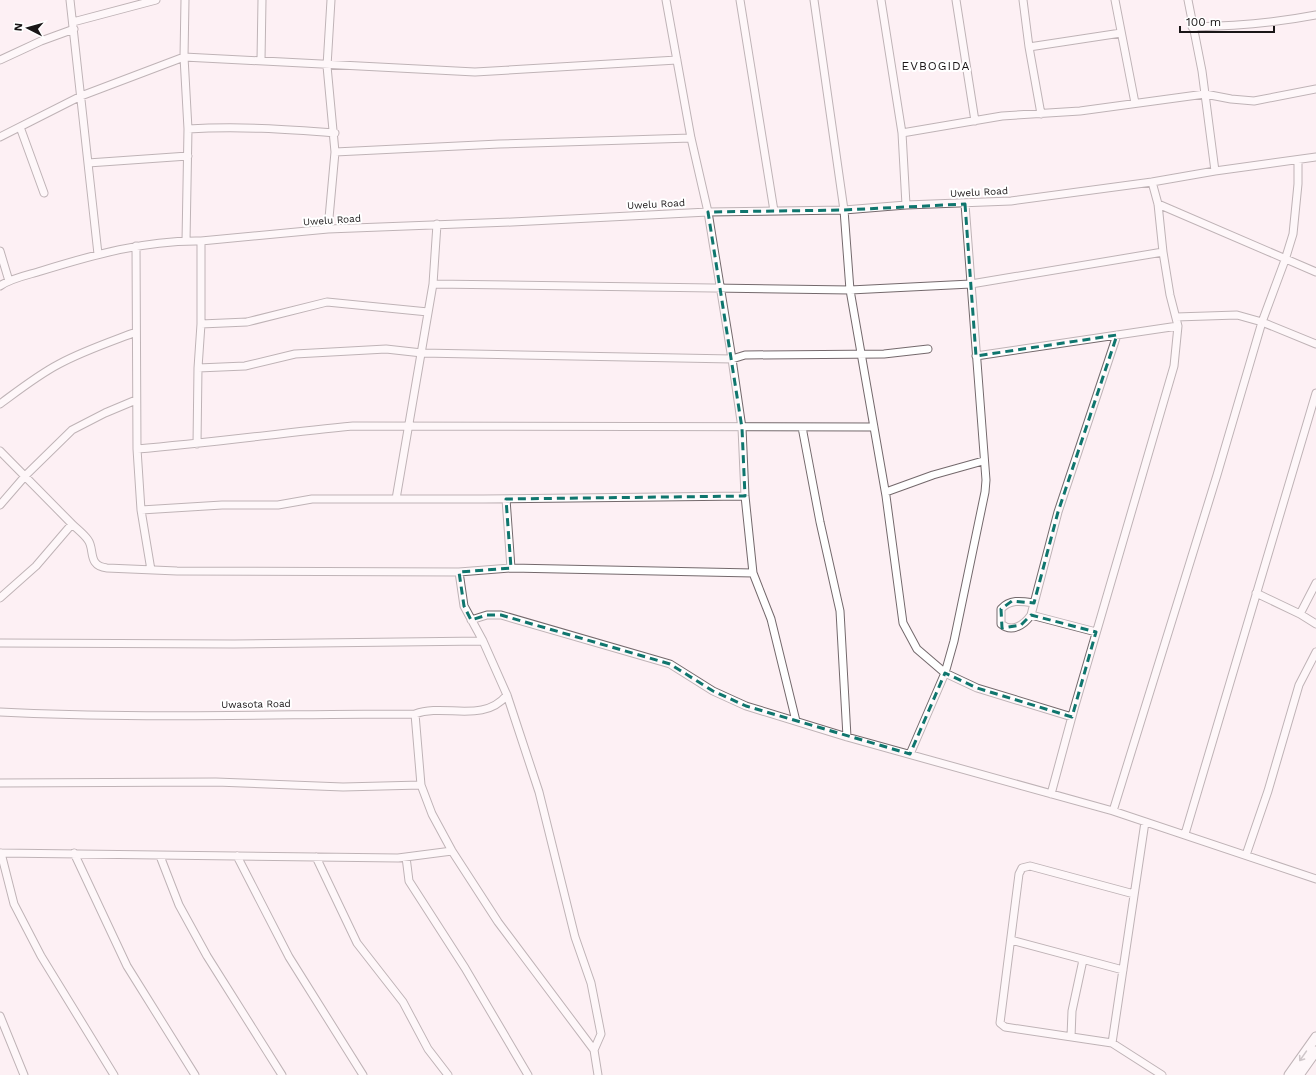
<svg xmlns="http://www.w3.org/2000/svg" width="1316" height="1075" viewBox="0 0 1316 1075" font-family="'Work Sans',sans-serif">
	<rect width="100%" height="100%" fill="#fdf0f4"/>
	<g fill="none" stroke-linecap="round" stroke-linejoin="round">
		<defs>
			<path id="minor" d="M70 0 98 254
				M185 0 184 57 188 129 186 241
				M666 0 691 138 708 212 732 359 742 428 745 496 753 573 771 619 796 721
				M740 0 774 211
				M814 0 844 210 850 290 886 496 903 623 917 649 945 673 977 688 1072 717
				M881 0 902 133 906 205
				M956 0 975 121
				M1023 0 1029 47 1041 114
				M1115 0 1135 103
				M1188 0 1202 71 1215 171
				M73 22 156 0
				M1192 27C1235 26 1275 23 1316 15
				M1029 47 1121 33
				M0 60 41 41 74 29
				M261 60 262 0
				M20 127 44 193
				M188 129C238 126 285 129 335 133
				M902 133 1002 116 1080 111 1205 94 1231 99 1254 101 1316 89
				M0 137 81 96 184 57 475 72 677 60
				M335 152 499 144 691 138
				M88 163 188 156
				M1158 204 1316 272
				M328 229 335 152 327 66 331 0
				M136 246 137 449 141 510 151 570
				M0 251 9 281
				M433 284 850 290 971 284 1163 252
				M0 286C11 278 28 275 41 271 93 255 145 240 201 241L328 229 512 222 708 212 844 210 906 205 1011 201 1152 182 1215 171 1316 157
				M1176 317 1237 315 1262 322 1316 344
				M201 324 247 322 327 302 428 312
				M976 356 1178 326
				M198 368 245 366 295 354 386 349 422 353 732 359 745 355 884 354 928 349
				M0 404C19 390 38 375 59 364 83 351 110 342 136 332
				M802 427 820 522 840 611 847 737
				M197 444 198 368 201 324V241
				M137 449C209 443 281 433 353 426L874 427
				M0 451 72 524 36 566 0 598
				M886 492 933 475 983 461
				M396 499 433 284 437 224
				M506 499 511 568
				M0 505 26 475 72 430 105 413 136 400
				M141 510 222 505H278L312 499H483L745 496
				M72 524C77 529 84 534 88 540 95 549 87 566 107 568L177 571 459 572 511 568 753 573
				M459 572 464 606 483 641 507 695 539 792 575 937 591 983 601 1034 594 1050 598 1075
				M1256 593 1300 614 1316 624
				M1300 614 1316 583
				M1031 615C1024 625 1012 633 1001 624V609C1010 599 1021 601 1034 603
				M471 620 487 615H501L670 664 713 691 746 706 847 737 1113 811 1316 879
				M1096 632 1031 615 1058 512 1117 335
				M0 643 234 644 483 641
				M0 712C138 719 277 714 415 714 445 703 483 724 507 695
				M415 714 421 785 432 814 452 851 498 922 594 1050
				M910 754 945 673 954 641 985 492 986 480 965 204
				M0 783 216 782 343 787 421 785
				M1051 794 1074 709 1174 366 1178 326 1170 295 1163 252 1158 204 1152 182
				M1113 811 1217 475 1262 322 1285 260 1293 234 1298 184V160
				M1185 834 1316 393
				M0 853 398 858 452 851
				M1 853 14 904 41 956 114 1075
				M74 853 127 966 195 1075
				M1246 855 1268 791 1299 685 1316 652
				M160 856 179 905 207 956 282 1075
				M237 856 289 957 363 1075
				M316 857 357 943 403 1002 428 1049 448 1075
				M406 857 409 881 465 968 528 1075
				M1134 894 1030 866 1022 868 1019 874 1000 1023 1005 1027 1112 1043 1162 1075
				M1011 940 1123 970
				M0 1016 24 1075
				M1071 1037 1072 1011 1083 960
				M1112 1043 1145 822"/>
			<path id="major" d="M1289 1075 1316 1037
				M1299 1075 1316 1051"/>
		</defs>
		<use href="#minor" stroke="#74696c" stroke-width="9"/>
		<use href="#major" stroke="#74696c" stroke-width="11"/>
		<use href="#minor" stroke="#fff" stroke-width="7"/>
		<use href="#major" stroke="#fff" stroke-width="9"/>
	</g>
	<defs><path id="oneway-shaft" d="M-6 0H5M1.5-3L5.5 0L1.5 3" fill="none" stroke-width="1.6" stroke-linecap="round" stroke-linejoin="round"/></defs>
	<use stroke="#989697" href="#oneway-shaft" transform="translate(1303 1056) rotate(125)"/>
	<path d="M0 0H1316V1075H0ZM965 204 976 356 1117 335 1058 512 1034 603 1012 601 1001 609 1002 628 1021 625 1031 615 1096 632 1072 717 977 688 945 673 910 754 746 706 713 691 670 664 501 615H487L471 620 464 606 459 572 511 568 506 499 745 496 742 428 708 212 844 210Z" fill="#fdf0f4" fill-opacity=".55" fill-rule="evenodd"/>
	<path fill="none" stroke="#0f766e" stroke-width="3" stroke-dasharray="8 5" stroke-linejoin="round" d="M965 204 976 356 1117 335 1058 512 1034 603 1012 601 1001 609 1002 628 1021 625 1031 615 1096 632 1072 717 977 688 945 673 910 754 746 706 713 691 670 664 501 615H487L471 620 464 606 459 572 511 568 506 499 745 496 742 428 708 212 844 210Z"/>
	<g text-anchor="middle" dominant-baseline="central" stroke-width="4" stroke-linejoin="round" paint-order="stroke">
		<g font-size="10" fill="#1a1617" stroke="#fff">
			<text transform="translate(979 192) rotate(-3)">Uwelu Road</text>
			<text transform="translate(656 204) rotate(-3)">Uwelu Road</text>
			<text transform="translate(332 220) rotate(-4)">Uwelu Road</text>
			<text transform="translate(256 704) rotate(-1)">Uwasota Road</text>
		</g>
		<g font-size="12" letter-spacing="1" fill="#1a1617" stroke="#fff">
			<text x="936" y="66">EVBOGIDA</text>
		</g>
	</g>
	<g transform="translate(28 28) rotate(276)" stroke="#ffffff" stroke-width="3" paint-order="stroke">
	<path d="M0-3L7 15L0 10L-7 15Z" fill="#1a1617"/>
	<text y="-6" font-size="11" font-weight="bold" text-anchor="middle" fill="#1a1617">N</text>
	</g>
	<path d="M1180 26v6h94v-6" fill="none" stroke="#1a1617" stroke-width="2"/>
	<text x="1186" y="26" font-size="12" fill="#1a1617" stroke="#ffffff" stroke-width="3" paint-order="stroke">100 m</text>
</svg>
